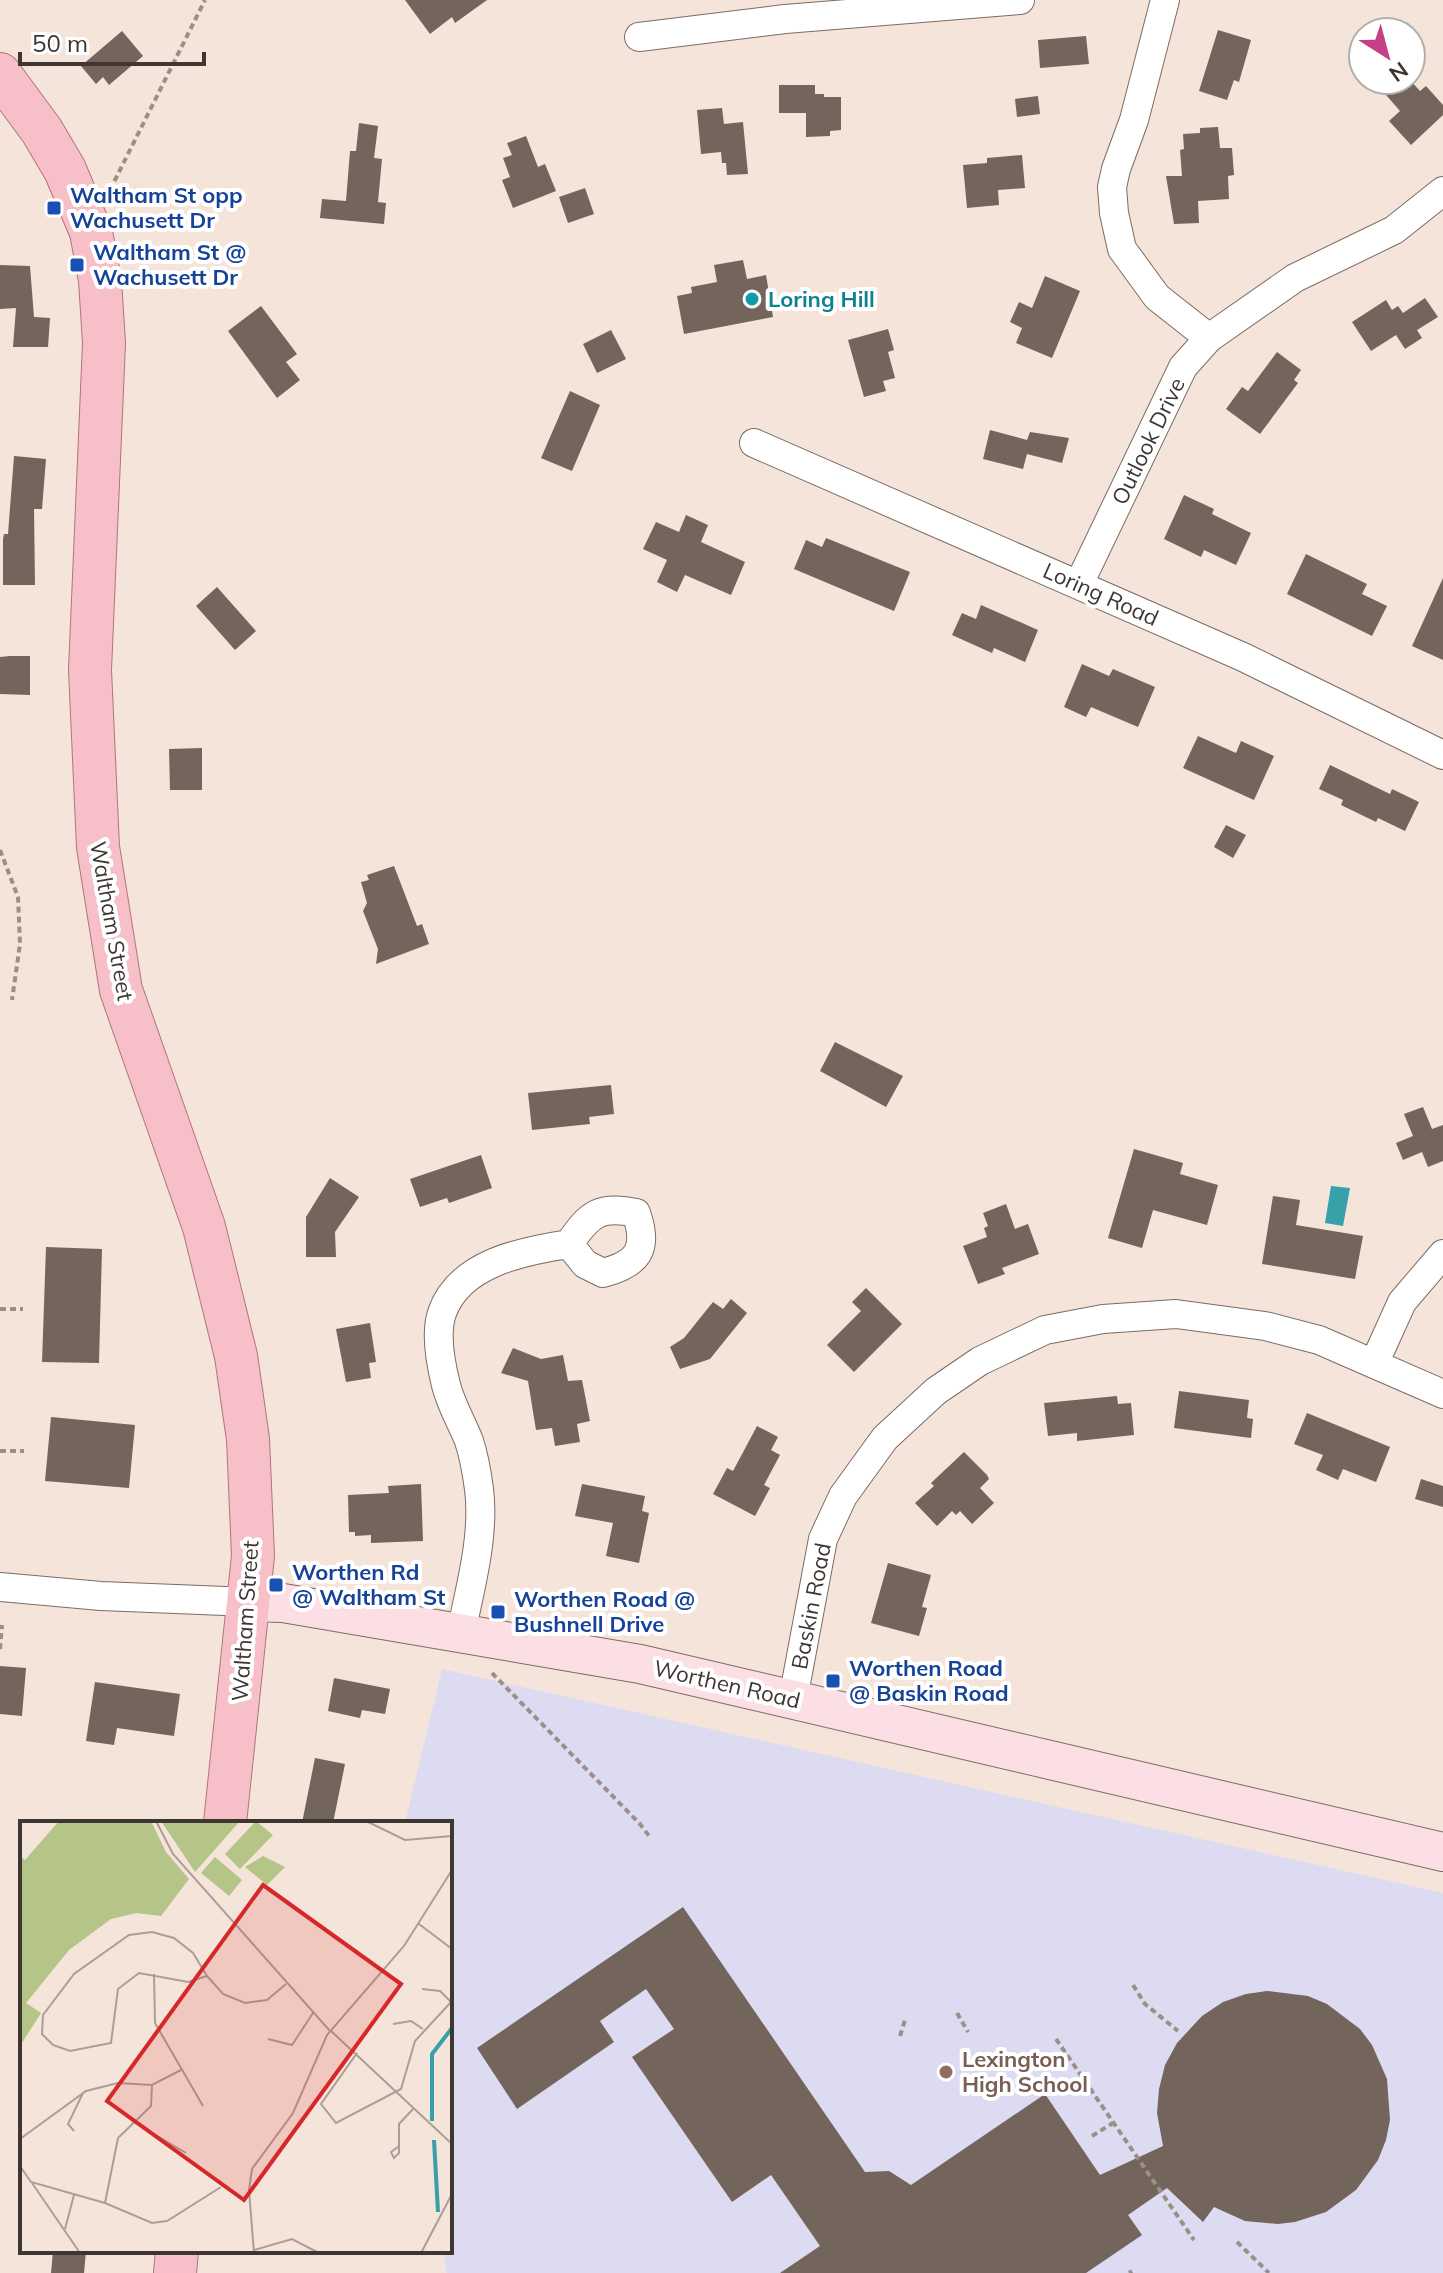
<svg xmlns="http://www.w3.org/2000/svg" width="1443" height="2273" viewBox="0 0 1443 2273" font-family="Mulish,sans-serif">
	<rect width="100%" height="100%" fill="#f5e4da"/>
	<path fill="#dddbf1" d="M442 1669 1443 1893V2273H447L443 2251H450V1823H405Z"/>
	<path fill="#36a1a8" d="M1331 1186 1350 1188 1343 1226 1325 1223Z"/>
	<path fill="#73645c" d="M405 0H487L455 23 452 17 430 34Z
		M1218 30 1251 40 1239 82 1234 80 1227 100 1199 91Z
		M122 31 143 56 109 85 103 77 96 84 81 66Z
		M1086 36 1089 64 1040 68 1038 40Z
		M1403 80H1410L1420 91 1426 86 1443 105V115L1411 145 1389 121 1400 111 1386 95Z
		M779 85H815V94H824V97H841V130L830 131V136L806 137V113H779Z
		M1038 96 1040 114 1017 117 1015 99Z
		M722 108 724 124 743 122 748 174 727 175 726 163H722L721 152 701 154 697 110Z
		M359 123 378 126 374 158 382 159 378 202 386 203 384 224 320 218 322 199 346 201 350 151H356Z
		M1218 127 1220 148H1232L1234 175 1228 176 1229 199 1198 201 1199 223 1174 224 1166 176H1182L1180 150 1184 149 1183 134 1200 133V128Z
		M526 136 538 167 545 164 556 191 513 208 502 180 510 177 503 158 512 155 507 143Z
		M1022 155 1025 188 998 190 999 205 967 208 963 165 987 163V158Z
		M585 188 594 214 568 223 559 197Z
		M743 260 747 279 766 275 773 317 684 334 677 296 692 293 691 287 717 282 714 265Z
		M0 265 30 266 34 317 50 318 48 347H13L16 308 0 309Z
		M1045 276 1080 291 1052 358 1016 343 1022 328 1010 322 1019 302 1032 308Z
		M1425 298 1438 317 1417 330 1422 338 1405 349 1396 335 1371 351 1352 322 1386 300 1392 310 1398 306 1403 313Z
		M261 306 297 354 286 362 300 380 277 398 228 331Z
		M888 329 894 350 888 352 895 378 883 381 886 391 864 397 848 340Z
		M611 330 626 359 597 373 583 344Z
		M1277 352 1301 370 1294 380 1298 383 1260 434 1226 409 1242 387 1248 391Z
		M570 391 600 405 572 471 541 458Z
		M990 430 1027 440 1030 432 1069 438 1062 463 1027 454 1023 469 983 459Z
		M14 456 46 459 42 509H34L35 585H3V539L4 534H8Z
		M1184 495 1214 509 1212 514 1251 533 1236 565 1204 550 1201 557 1164 539Z
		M686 515 708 525 701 542 745 562 731 595 685 575 677 592 657 582 667 560 643 549 656 522 679 532Z
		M826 538 910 572 894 611 794 569 806 540 822 547Z
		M1306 554 1367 584 1362 594 1387 606 1372 636 1287 594Z
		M1443 578V660L1412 646Z
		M217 587 256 631 235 650 196 606Z
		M981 605 1038 630 1025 662 994 648 992 653 952 635 962 613 976 619Z
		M10 656H30V695L0 694V657Z
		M1082 664 1109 676 1113 669 1155 687 1138 727 1091 707 1086 717 1064 707Z
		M1198 736 1236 753 1241 741 1274 756 1254 800 1183 768Z
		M202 748V790H170L169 749Z
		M1330 765 1390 794 1392 789 1419 802 1405 831 1378 818 1376 822 1341 805 1343 800 1319 789Z
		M1226 825 1246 835 1233 858 1214 847Z
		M394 866 417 926 422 924 429 944 376 964 378 949 363 911 367 903 361 882 369 880 367 875Z
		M835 1042 903 1076 886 1107 820 1071Z
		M611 1085 614 1114 589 1117 590 1124 532 1130 528 1093Z
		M1423 1107 1432 1129 1443 1125V1161L1428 1167 1422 1152 1403 1160 1396 1143 1413 1136 1404 1114Z
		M1134 1149 1183 1163 1180 1174 1218 1185 1207 1225 1153 1210 1142 1248 1108 1238Z
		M481 1155 492 1188 449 1203 447 1198 420 1207 410 1179Z
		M330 1178 359 1197 335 1232 336 1257H306V1217Z
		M1273 1196 1300 1200 1296 1225 1363 1236 1355 1279 1262 1264Z
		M1006 1204 1015 1229 1028 1224 1039 1254 1002 1268 1005 1274 978 1284 963 1246 987 1237 984 1228 988 1226 983 1213Z
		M46 1247 102 1249 99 1363 42 1362Z
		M866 1288 902 1324 854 1372 827 1345 861 1311 852 1302Z
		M731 1299 747 1313 710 1359 680 1369 670 1347 684 1338 713 1302 723 1309Z
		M370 1323 376 1362 369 1363 371 1378 346 1382 336 1329Z
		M513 1348 541 1359 563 1355 568 1381 582 1380 590 1421 577 1424 580 1442 555 1446 552 1428 536 1430 528 1381 501 1373Z
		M1179 1391 1249 1400 1247 1418 1253 1419 1251 1438 1174 1428Z
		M1117 1396 1118 1404 1131 1403 1134 1435 1077 1441V1433L1048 1436 1044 1403Z
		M1307 1413 1390 1447 1376 1482 1343 1469 1338 1480 1316 1470 1323 1455 1294 1444Z
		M51 1417 135 1425 129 1488 45 1481Z
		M757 1426 778 1437 771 1450 780 1455 764 1485 770 1488 755 1516 713 1494 727 1468 733 1471Z
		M964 1452 987 1475 989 1479 980 1488 994 1503 972 1524 960 1511 956 1515 952 1511 937 1526 915 1503 934 1486 931 1483Z
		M1421 1479 1443 1486V1507L1415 1499Z
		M421 1484 423 1541 371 1543V1535L355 1536V1532H349L348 1495 389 1493 388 1486Z
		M582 1484 645 1496 642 1511 649 1513 639 1563 606 1556 613 1523 575 1516Z
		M888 1563 931 1575 922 1607 927 1608 919 1636 871 1623Z
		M0 1666 26 1668 22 1716 0 1714Z
		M334 1678 390 1689 385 1714 362 1710 360 1718 328 1711Z
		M95 1682 180 1694 174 1736 117 1728 114 1745 86 1741Z
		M315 1758 345 1764 333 1823H302Z
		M683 1907 865 2172 889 2171 911 2185 1045 2094 1100 2175 1163 2146 1157 2113 1159 2089 1165 2065 1177 2043 1202 2016 1223 2002 1246 1994 1267 1991 1308 1996 1327 2004 1360 2029 1372 2045 1387 2079 1390 2120 1386 2140 1378 2160 1356 2190 1326 2212 1295 2222 1278 2224 1245 2221 1214 2207 1203 2222 1167 2188 1128 2215 1142 2235 1086 2273H780L820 2246 771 2175 732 2202 632 2057 674 2029 646 1989 600 2021 614 2042 517 2109 477 2048Z
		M53 2251H86L84 2273H51Z"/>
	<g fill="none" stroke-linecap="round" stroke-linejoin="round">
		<defs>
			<path id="street" d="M1165 0 1134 120 1116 169 1112 187 1114 213 1122 249 1157 297 1209 338
				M639 37 785 19 1020 0
				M754 443 1243 657 1443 755
				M1079 584 1183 367 1209 338 1295 278 1394 230 1443 191
				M1374 1364 1402 1302 1443 1254
				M0 1587 101 1596 250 1602
				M461 1633C470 1588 485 1536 479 1489 477 1474 474 1456 469 1441 462 1423 451 1405 446 1385 441 1365 435 1333 442 1313 459 1263 523 1251 569 1244L585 1264 603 1273C638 1264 649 1249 636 1213 600 1205 589 1214 569 1244
				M793 1699 823 1539 843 1496 885 1438 936 1391 980 1361 1045 1330 1103 1319 1176 1314 1265 1326 1319 1340 1443 1394"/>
			<path id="secondary" d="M250 1602 283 1603 640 1664 1443 1852"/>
			<path id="primary" d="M0 74 42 131 65 170 91 232 100 280 104 343 90 670 98 847 121 990 204 1227 236 1356 248 1439 253 1556 225 1823
				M175 2273 177 2251"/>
		</defs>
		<use href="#street" stroke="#7b6c64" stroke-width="30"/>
		<use href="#secondary" stroke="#7b6c64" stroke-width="40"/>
		<use href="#primary" stroke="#b3747c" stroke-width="44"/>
		<path stroke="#9b8f88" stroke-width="4" stroke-dasharray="6 4" stroke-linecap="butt" d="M110 190 205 0
			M0 850 18 897 20 944 12 1000
			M0 1309H23
			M0 1451H24
			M0 1649 2 1625
			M492 1673 640 1824 649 1836
			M1133 1985 1145 2004 1178 2031
			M957 2013 968 2032
			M900 2036 906 2017
			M1056 2039 1194 2240
			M1092 2136 1113 2123
			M1237 2242 1269 2273
			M1129 2273 1132 2271"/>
		<use href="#street" stroke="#fff" stroke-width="28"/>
		<use href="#secondary" stroke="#fbdfe4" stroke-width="38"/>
		<use href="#primary" stroke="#f7bfc8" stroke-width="42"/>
	</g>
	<g fill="#1a4fb4" stroke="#fff" stroke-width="3">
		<rect x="46" y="200" width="16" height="16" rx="4"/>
		<rect x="69" y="257" width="16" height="16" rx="4"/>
		<rect x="268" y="1577" width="16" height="16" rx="4"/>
		<rect x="490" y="1604" width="16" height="16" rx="4"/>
		<rect x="825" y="1673" width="16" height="16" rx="4"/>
	</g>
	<circle fill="#0f9aa8" stroke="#fff" stroke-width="3" cx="752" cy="299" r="8"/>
	<circle fill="#8d6e63" stroke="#fff" stroke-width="3" cx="946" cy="2072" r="8"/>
	<g text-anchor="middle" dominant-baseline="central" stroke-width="8" stroke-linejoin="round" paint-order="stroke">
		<g font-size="22" font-weight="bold" fill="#164399" stroke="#fff" text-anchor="start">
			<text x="70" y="195">Waltham St opp<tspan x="70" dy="25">Wachusett Dr</tspan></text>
			<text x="93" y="252">Waltham St @<tspan x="93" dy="25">Wachusett Dr</tspan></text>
			<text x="292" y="1572">Worthen Rd<tspan x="292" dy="25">@ Waltham St</tspan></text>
			<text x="514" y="1599">Worthen Road @<tspan x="514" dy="25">Bushnell Drive</tspan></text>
			<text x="849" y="1668">Worthen Road<tspan x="849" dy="25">@ Baskin Road</tspan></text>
		</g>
		<g font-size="22" font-weight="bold" fill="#0d838f" stroke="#fff" text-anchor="start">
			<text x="768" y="299">Loring Hill</text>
		</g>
		<g font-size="22" fill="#3d3632" stroke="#fff">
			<text transform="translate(1148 441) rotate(-64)">Outlook Drive</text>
			<text transform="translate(1101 594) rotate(24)">Loring Road</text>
			<text transform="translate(112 921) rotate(80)">Waltham Street</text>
			<text transform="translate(811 1606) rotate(-79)">Baskin Road</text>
			<text transform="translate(245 1621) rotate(-86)">Waltham Street</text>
			<text transform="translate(727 1684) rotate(13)">Worthen Road</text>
		</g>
		<g font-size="22" font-weight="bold" fill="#785e54" stroke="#fff" text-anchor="start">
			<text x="962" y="2059">Lexington<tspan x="962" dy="25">High School</tspan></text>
		</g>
	</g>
	<g transform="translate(20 1821)">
		<rect width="432" height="432" fill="#f5e4da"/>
		<path d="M39 0H131L146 31 169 58 141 95 116 92 91 98 49 129 6 182 21 192 0 225V35L5 39ZM141 0H220L175 51ZM236 0 253 14 220 48 205 33ZM243 35 265 46 247 64 225 46ZM195 36 222 59 209 75 181 52Z" fill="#b5c487"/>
		<path fill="none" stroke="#36a1a8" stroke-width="4" d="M412 300V233L432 207M414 319 418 391"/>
		<path fill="none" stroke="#ab9e97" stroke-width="2" d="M136 0 153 33 310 210M346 0 385 19 432 15M399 103 432 128M134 153 135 202 183 285M187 155 173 132 154 117 132 111 109 114 54 153 23 194 22 213 33 224 50 230 91 222 98 168 119 152 168 161 187 155 203 173 225 182 247 179 266 163M402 168 420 170 431 181M373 203 391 200 403 208M311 210 432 323M248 218 272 224 293 192M337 232 301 283 316 302 381 268 395 220 432 180M112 300 166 332M54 310 48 303 63 272M0 318 66 270 98 262 132 264 161 249M379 325 371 331 374 337 379 332V303L393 288M0 345 11 361 85 382 132 402 147 400 201 366M12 362 60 432M85 382 98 317 131 285 132 264M45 408 54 374M234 429 272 418 299 432M234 432 229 369 232 348 273 292 307 214 384 125 432 49M401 432 432 373"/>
		<path fill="#d62828" fill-opacity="0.15" stroke="#d62828" stroke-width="4" d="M243 64 381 163 224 379 87 280Z"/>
		<rect width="432" height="432" fill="none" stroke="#3d3632" stroke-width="4"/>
	</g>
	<g transform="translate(1387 56) rotate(144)"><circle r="38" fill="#ffffff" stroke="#b1afad" stroke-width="2"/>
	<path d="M0-6L14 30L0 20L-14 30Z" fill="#c44188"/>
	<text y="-12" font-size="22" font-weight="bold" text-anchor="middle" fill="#3d3632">N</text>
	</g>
	<path d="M20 52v12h184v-12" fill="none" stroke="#3d3632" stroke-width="4"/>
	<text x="32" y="52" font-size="24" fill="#3d3632" stroke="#ffffff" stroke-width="6" paint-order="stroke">50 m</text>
</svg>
